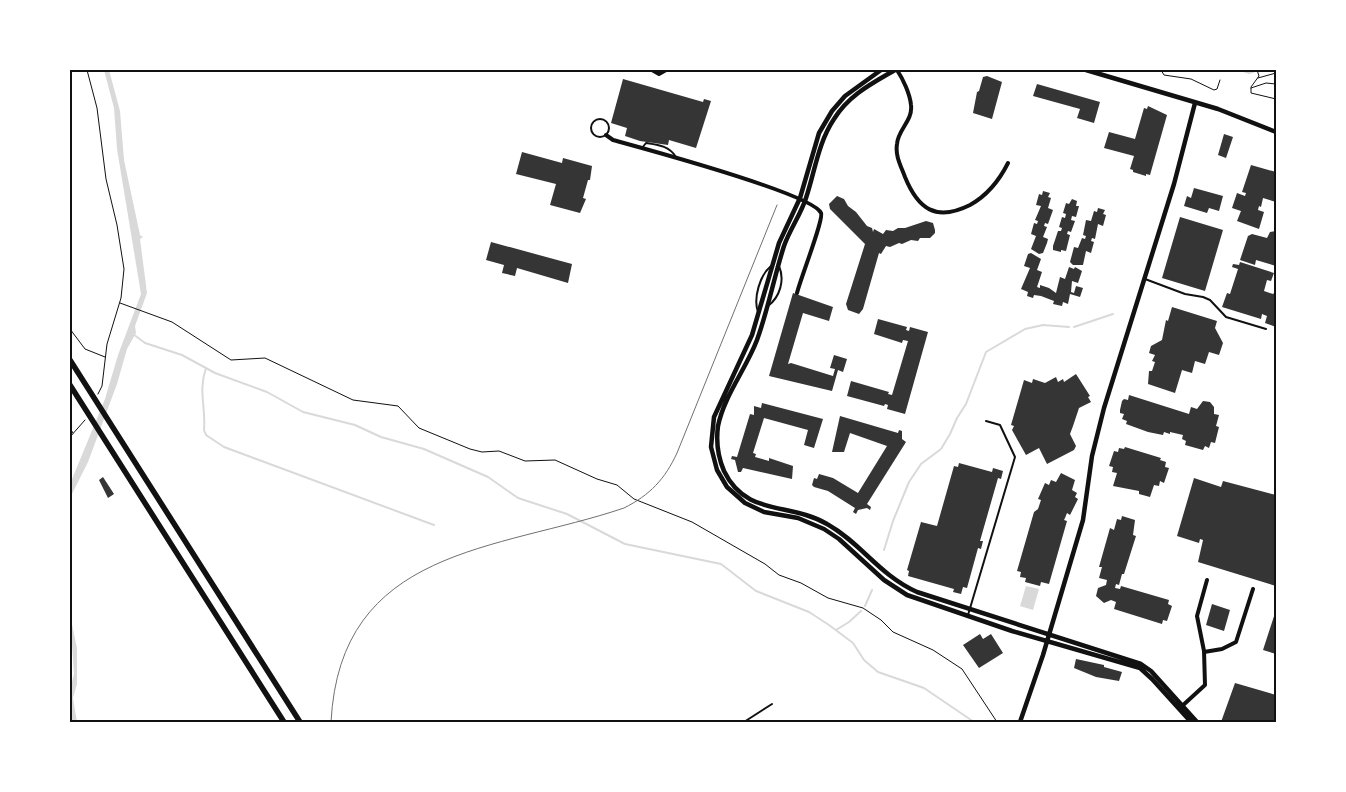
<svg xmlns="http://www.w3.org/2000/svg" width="1346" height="792" viewBox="0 0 1346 792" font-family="'Nunito Sans',sans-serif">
	<rect width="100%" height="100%" fill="#fff"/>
	<path fill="#d9d9d9" d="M104 70H109L120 111 124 160 140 235 143 237 140 239 147 293 135 326 136 333 127 349 117 384 88 462 70 498V484L105 399 118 355 141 294 117 149 114 108Z
		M1026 586 1039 589 1033 610 1020 606Z
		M70 615 77 648V684L73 698 77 722H72L70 689 74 674Z"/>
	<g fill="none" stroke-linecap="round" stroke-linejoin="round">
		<path stroke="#d9d9d9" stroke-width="2" d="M1241 70 1249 73 1258 70
			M1074 327 1113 314
			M133 334 145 343 182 355 215 373 267 392 303 412 355 425 381 437 424 449 488 477 518 498 567 514 625 544 721 564 756 591 809 612 829 625 853 643 864 660 878 672 924 688 974 722
			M206 368C198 390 206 408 204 430L206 435 224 447 434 525
			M884 550 893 521 909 482 921 464 941 449 950 434 957 418 966 404 986 352 1025 329 1043 325 1069 327
			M865 606 872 590
			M836 630 849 622 861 611"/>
	</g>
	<path fill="#353535" d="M987 76 1002 82 992 119 973 113 977 92 979 91 983 77Z
		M623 79 703 102 704 99 711 101 696 148 669 140 668 145 640 141 625 136 627 128 611 123Z
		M1037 84 1100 102 1094 123 1077 118 1080 109 1033 96Z
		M1148 106 1167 115 1150 175 1146 174V176L1133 172V170L1130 169 1134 156 1104 148 1109 132 1135 139 1144 108 1147 109Z
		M1224 134 1233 137 1226 158 1218 155Z
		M522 152 562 163 563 158 592 166 590 180H588L583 198 586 199 580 213 550 205 556 184 516 174Z
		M1251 165 1276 172V202L1263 198 1261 207 1259 206 1258 210 1264 212 1259 229 1237 221 1241 211 1232 208 1237 193 1245 196 1246 193 1242 192Z
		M1194 188 1223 196 1219 211 1209 208 1207 213 1184 206 1187 196 1191 198Z
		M1043 191 1050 193 1048 197 1051 198 1048 208 1053 210 1048 224 1045 223 1044 226 1047 227 1043 237 1048 239 1047 243 1043 253 1039 254 1031 249 1036 236 1031 234 1034 223 1037 224 1038 221 1035 220 1041 206 1036 205 1039 194 1042 195Z
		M837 196 844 199 848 206 856 212 867 226 872 228 873 232 874 229 883 234 886 230 893 231 898 228H905L926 221 933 223 935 230V233L930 238H920L918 241 911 240 902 244 899 243 890 247 886 246 881 254 879 253 863 309 859 314 848 310 846 304 865 244 830 209 829 204Z
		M1072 199 1077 201 1076 206H1079L1076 217 1072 216 1071 220 1075 221 1071 232 1068 231 1067 234 1070 235 1066 251 1061 250V252L1053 250V246L1058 231H1061L1062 228 1059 227 1062 217 1065 218 1066 214 1063 213 1066 203 1069 204Z
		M1098 208 1105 210 1103 214 1106 215 1103 226 1098 224 1095 239 1092 238 1091 241 1094 242 1091 253 1086 251 1083 265H1073L1070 262 1074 247 1078 248 1082 238 1085 239 1086 236 1083 235 1086 220 1091 221 1094 211 1097 212Z
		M1180 217 1223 230 1205 291 1162 278Z
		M1276 231V266L1256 260 1255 265 1240 260 1248 236 1252 234 1267 238 1270 232Z
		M491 242 572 264 568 283 517 268 515 276 502 273 504 265 486 260Z
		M1031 253 1041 259 1037 270 1042 272 1037 287 1040 288V285L1049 288 1056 293 1060 277 1065 279 1069 267 1074 269 1075 267 1082 271 1078 283 1072 281 1071 292 1074 293 1076 286 1083 288 1080 297 1070 294 1068 304 1063 302 1062 306 1053 304 1054 301 1041 296 1034 295 1033 298 1027 296 1028 292 1021 289 1030 268 1024 266 1028 254Z
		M1240 262 1274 273 1271 281 1267 280 1264 291 1273 294 1276 291V327L1265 323 1267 316 1262 314 1261 319 1222 307 1227 293 1230 294 1238 269 1232 267 1233 264 1239 265Z
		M793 293 833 307 829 321 803 313 788 364 791 363 833 376 835 369 830 368 834 355 847 359 843 372 838 370 832 391 769 376Z
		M1172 307 1217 321 1215 328 1223 343 1219 355 1209 352 1205 364 1195 361 1192 373 1182 370 1175 393 1148 384 1149 371H1152L1155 362 1152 361 1155 355 1149 353 1151 346 1162 340 1166 320 1168 321Z
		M878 319 907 327 906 330 909 331 910 327 928 332 905 414 887 409 888 405 885 404 884 406 847 396 851 381 889 392 888 394 892 395 908 341 903 340 902 343 874 334Z
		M1076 374 1090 396 1088 397 1091 402 1079 408 1073 426 1070 434 1076 446 1074 450 1047 464 1039 448 1026 455 1012 430 1014 426 1011 425 1024 380 1032 383 1033 379 1045 383 1056 377 1058 382 1063 379 1064 382Z
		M1129 395 1189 414 1191 407 1197 409 1203 401 1210 402 1214 407V414L1219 415 1216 426 1219 427 1215 443 1211 442 1209 448 1205 446 1203 450 1185 445 1186 441 1182 439 1183 435 1170 432V434L1164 432 1163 435 1148 432 1126 424 1127 421 1122 419 1124 414 1120 413V410L1122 401 1124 399 1128 400Z
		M762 403 823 419 814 448 804 445 808 430 764 418 753 453 756 454 755 457 769 461V458L793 466 792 479 743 468 741 472H738L735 460 731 459 732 456 737 457 750 414 754 415V406L761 408Z
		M840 416 898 433 899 430 902 431V439L906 442 867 504 871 507 870 510 867 508 858 510 856 514 853 512 855 508 828 491 814 487 812 485 814 478 817 479 819 474 833 478 858 493 887 446 850 433 844 452H832Z
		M1125 447 1161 458 1160 460 1166 462 1165 467 1169 468 1164 483 1160 481 1159 486 1154 485 1150 497 1139 494V491L1113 486 1117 473 1112 472 1113 467 1109 466 1114 451 1118 452 1119 448 1124 449Z
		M959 463 992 472 993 468 1003 471 1001 479 998 478 980 541H983L981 549 978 548 967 588 963 587 961 594 953 592 954 589 908 576 909 571 907 570 921 522 937 526 954 466 958 467Z
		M1061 473 1075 480 1072 490 1077 493 1075 497 1078 499 1070 515 1067 513 1065 518 1064 520 1067 521 1049 584 1041 582 1040 586 1025 582 1026 578 1020 577 1021 572 1017 571 1034 512 1038 509 1041 500 1038 499 1045 483 1049 485 1051 480 1056 482Z
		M103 477 114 494 108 498 99 480Z
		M1194 478 1221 487 1223 481 1276 495V586L1198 562 1203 540 1200 539 1199 543 1177 536Z
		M1122 516 1135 520 1133 535 1136 536 1124 574H1122L1119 585 1116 584 1115 588 1120 589 1121 586 1169 600 1168 604 1172 606 1167 621 1163 620 1162 624 1114 609 1116 602 1111 600 1104 603 1096 596 1098 588 1106 585 1107 580 1099 578 1102 567H1099L1110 528 1114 530 1117 519 1121 520Z
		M1212 604 1230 610 1224 631 1206 625Z
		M1276 610V654L1263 650Z
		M980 634 983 639 991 634 1003 653 979 668 963 645Z
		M1076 659 1104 665V667L1122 672 1119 681 1096 677 1074 668Z
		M1235 683 1276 695V722H1221Z"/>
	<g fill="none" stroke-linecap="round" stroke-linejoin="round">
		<path stroke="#111" stroke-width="1" d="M87 70 97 108 106 179 117 225 124 269 121 298 107 344 102 386 98 394
			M1161 70 1164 75 1191 79 1214 90 1217 89 1220 80
			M1258 78 1276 73
			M1251 87 1259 76 1257 70
			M1251 88V93L1276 99
			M1251 88 1266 83 1276 84
			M120 303 172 322 231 360 265 358 353 400 398 406 419 428 470 449 482 452 499 451 525 461 555 460 597 479 617 485 634 499 692 522 765 564 779 575 801 583 828 598 863 608 881 620 893 632 933 650 962 669 997 722
			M70 329 85 349 105 357
			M70 428 73 433
			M70 437 85 420"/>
		<path stroke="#111" stroke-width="2" d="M591 128a9 9 0 1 1 18 0a9 9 0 1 1-18 0Z
			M642 148 646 143C659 145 669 146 676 157
			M1145 279 1185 294 1203 297 1210 300 1226 317 1266 329
			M768 306C780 297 785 280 779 266
			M758 312C753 298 760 275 771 266
			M968 615 1015 457 1000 425 986 421
			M744 722 772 704
			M1149 722V721"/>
		<path stroke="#111" stroke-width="4" d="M652 70 659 74 666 70
			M897 70C903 79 910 94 911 105 913 121 898 129 897 144 895 156 901 166 905 177 918 209 936 222 970 205 988 195 999 181 1008 163
			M606 135 613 140C642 148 813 194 821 213 824 219 800 280 797 293
			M1204 652 1222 649 1236 642 1253 589
			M1181 707 1205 685 1204 651 1197 616 1207 580"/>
		<path stroke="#111" stroke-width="4.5" d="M881 70 845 96 832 111 819 133 800 198 779 243 752 335 714 417 711 447 717 470 727 487 745 503 764 512 798 518 824 529 839 539 884 580 907 595 1012 631 1140 668 1152 679 1191 722
			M895 70C871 84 849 95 834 119 818 143 815 171 806 198 801 214 790 229 784 246 774 277 768 310 757 340 746 369 724 396 718 426 716 441 718 457 724 471 746 517 790 502 827 524 861 543 879 575 917 592L1141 664 1151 671 1197 722
			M1086 70 1218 109 1276 132
			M1020 722 1043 655 1083 520 1092 456 1104 408 1174 184 1195 103"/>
		<path stroke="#111" stroke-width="5.5" d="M70 360 300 722
			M70 385 284 722"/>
		<path stroke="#707070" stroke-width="1" d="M331 722C340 547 497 551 624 508 650 495 665 479 677 453L777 205"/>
	</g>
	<rect width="1346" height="792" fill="none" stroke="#ffffff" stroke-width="142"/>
	<rect x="71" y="71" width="1204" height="650" fill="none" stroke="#111" stroke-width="2"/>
</svg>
